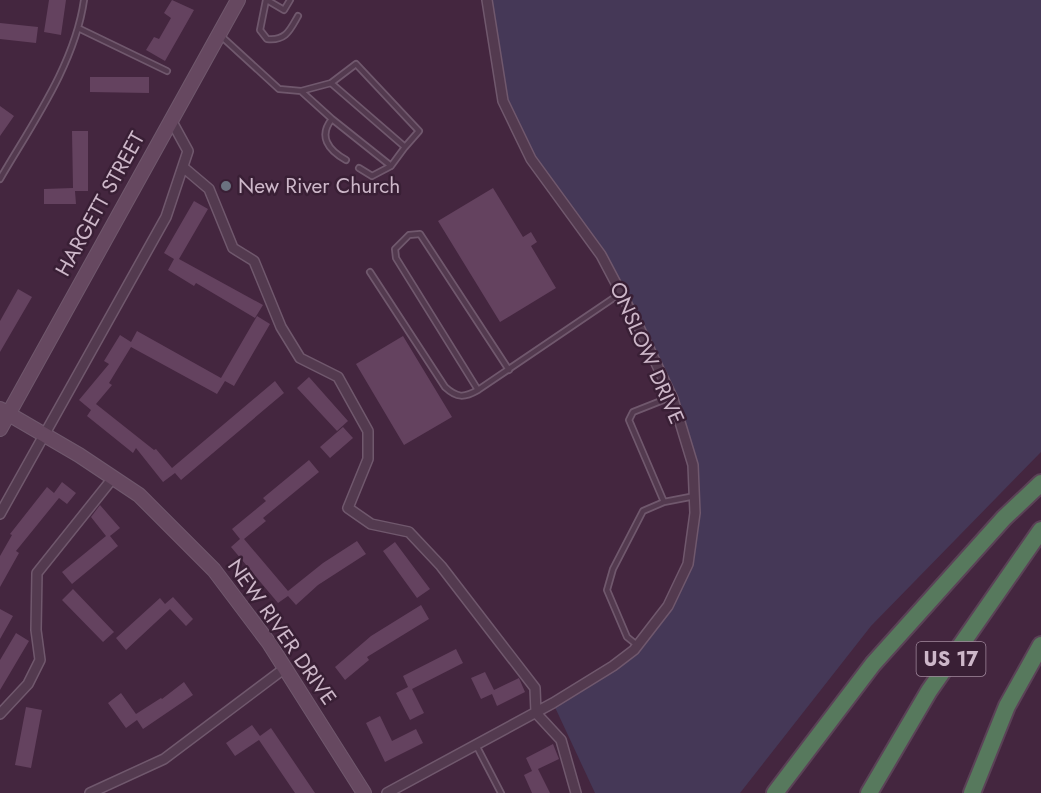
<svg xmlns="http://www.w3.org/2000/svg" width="1041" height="793" viewBox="0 0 1041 793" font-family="Jost,sans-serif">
	<rect width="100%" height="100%" fill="#44263f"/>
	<path fill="#453857" d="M487 0H1041V452L871 626 740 793H595L553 703 613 666 646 635 688 564 695 513 693 465 673 399 601 255 531 159 503 101Z"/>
	<path fill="#64425f" d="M49 0H66L61 35 44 32Z
		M172 0 194 10 165 61 146 50 154 37 159 39 171 18 164 13Z
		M0 23 38 27 36 43 0 39Z
		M90 77H149V93L90 92Z
		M0 106 14 116 0 136Z
		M72 131H88V191H75L76 204H44V189L73 188Z
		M493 188 523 237 531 232 537 242 531 246 556 288 500 322 438 221Z
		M194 201 208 209 179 259 263 305 255 318 196 283 194 286 168 270 174 259 164 253Z
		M18 289 32 297 0 352V321Z
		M257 316 270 324 234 386 225 381 217 394 131 347 109 383 112 385 96 404 154 450 156 449 172 468 275 381 284 393 181 480 175 473 163 482 136 448 133 453 87 416 91 410 79 400 109 364 104 361 120 335 131 342 137 331 221 378Z
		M403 336 452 417 404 445 356 364Z
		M309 377 348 421 337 431 297 388Z
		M343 427 353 438 330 458 320 447Z
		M309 460 319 472 263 518 266 521 244 539 288 591 323 563 357 541 366 554 318 585 296 605 288 596 278 603 231 547 240 539 232 529 266 501 263 498Z
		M62 482 76 493 67 504 59 498 16 551 19 553 0 587V556L12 535 10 534 47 487 54 493Z
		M100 505 120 528 110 536 118 546 72 584 62 572 106 536 91 517Z
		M395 542 430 589 417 598 383 551Z
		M73 589 114 632 103 642 62 600Z
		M173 597 193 619 186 626 170 609 126 650 116 638 160 598 165 604Z
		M421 605 429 619 367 657 369 660 345 680 335 667 371 636Z
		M0 609 13 616 0 639Z
		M16 633 29 641 0 690V660Z
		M456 649 463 663 412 689 424 713 410 720 396 693 408 687 403 676Z
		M485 672 494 690 519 678 525 692 497 706 492 694 481 699 471 678Z
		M184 682 193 695 143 729 137 720 126 728 108 703 121 693 136 714 161 698 162 699Z
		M26 707 42 710 31 768 15 765Z
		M380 716 392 741 416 729 423 743 385 762 366 723Z
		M252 725 260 736 271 728 315 793H295L259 740 235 756 226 743Z
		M553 744 559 759 538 769 550 793H532L524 775 532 771 526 758Z"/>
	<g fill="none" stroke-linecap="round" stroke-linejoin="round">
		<defs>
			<path id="lane" d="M266 0 260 30 267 39C286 41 290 30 298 16
				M267 0 284 10 290 0
				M78 28 167 71
				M221 36 279 89 301 91 332 119C318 136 328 150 346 160
				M331 83 356 64 419 131 405 147
				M301 91 331 83 405 147 391 166
				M332 119 391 166 372 176 359 168
				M0 179C32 124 75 64 84 0
				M370 272 445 387C457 398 464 398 478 390L621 293
				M478 390 396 258 395 249 409 235 420 234 509 370
				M671 397 633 412 629 420 664 502 695 496
				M637 645 627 637 607 590 613 569 643 511 664 502
				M476 745 501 793"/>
			<path id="street" d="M183 167 209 189 233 248 254 261 281 327 300 358 338 377 368 431V459L348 508 371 524 409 532 441 566 535 688 536 713 561 740 576 793
				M0 514 166 217 188 151 171 120
				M0 714 28 684 40 660 36 630 37 573 113 478
				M90 793 164 759 285 668
				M387 793 553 703 613 666 634 650 668 606 688 564 695 513 693 465 673 399 638 325 601 255 531 159 503 101 487 0"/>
			<path id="secondary" d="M0 409 79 455 139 495 214 570 269 643 364 793
				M0 429 238 0"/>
			<path id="highway" d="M775 793 873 664 1004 518 1041 483
				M869 793 929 691 1041 530
				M972 793 1007 706 1041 645"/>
		</defs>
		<use href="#lane" stroke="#70586d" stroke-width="8"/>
		<use href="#street" stroke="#70586d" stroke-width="12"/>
		<use href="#secondary" stroke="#70586d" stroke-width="16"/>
		<use href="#highway" stroke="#5b4257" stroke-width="20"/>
		<use href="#lane" stroke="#533a4f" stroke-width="4.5"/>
		<use href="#street" stroke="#533a4f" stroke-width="9"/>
		<use href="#secondary" stroke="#664860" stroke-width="14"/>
		<use href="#highway" stroke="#57795d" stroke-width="16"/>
	</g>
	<circle fill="#6b7280" stroke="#391f35" stroke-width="2" cx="226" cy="186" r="6"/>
	<g text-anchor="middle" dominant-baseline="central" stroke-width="5" stroke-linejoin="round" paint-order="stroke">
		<rect fill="#391f35" stroke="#a1899d" stroke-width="1.5" x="916.5" y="642" width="69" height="34" rx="4.5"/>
		<g font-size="20" font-weight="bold" fill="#cdb7c9">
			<text x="951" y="659">US 17</text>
		</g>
		<g font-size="21" fill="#cdb7c9" stroke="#391f35" text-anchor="start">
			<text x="238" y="186">New River Church</text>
		</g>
		<g font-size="21" fill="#cdb7c9" stroke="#391f35">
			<text transform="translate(100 204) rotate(-61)">HARGETT STREET</text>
			<text transform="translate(647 353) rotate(66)">ONSLOW DRIVE</text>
			<text transform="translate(282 632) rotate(55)">NEW RIVER DRIVE</text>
		</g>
	</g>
</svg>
